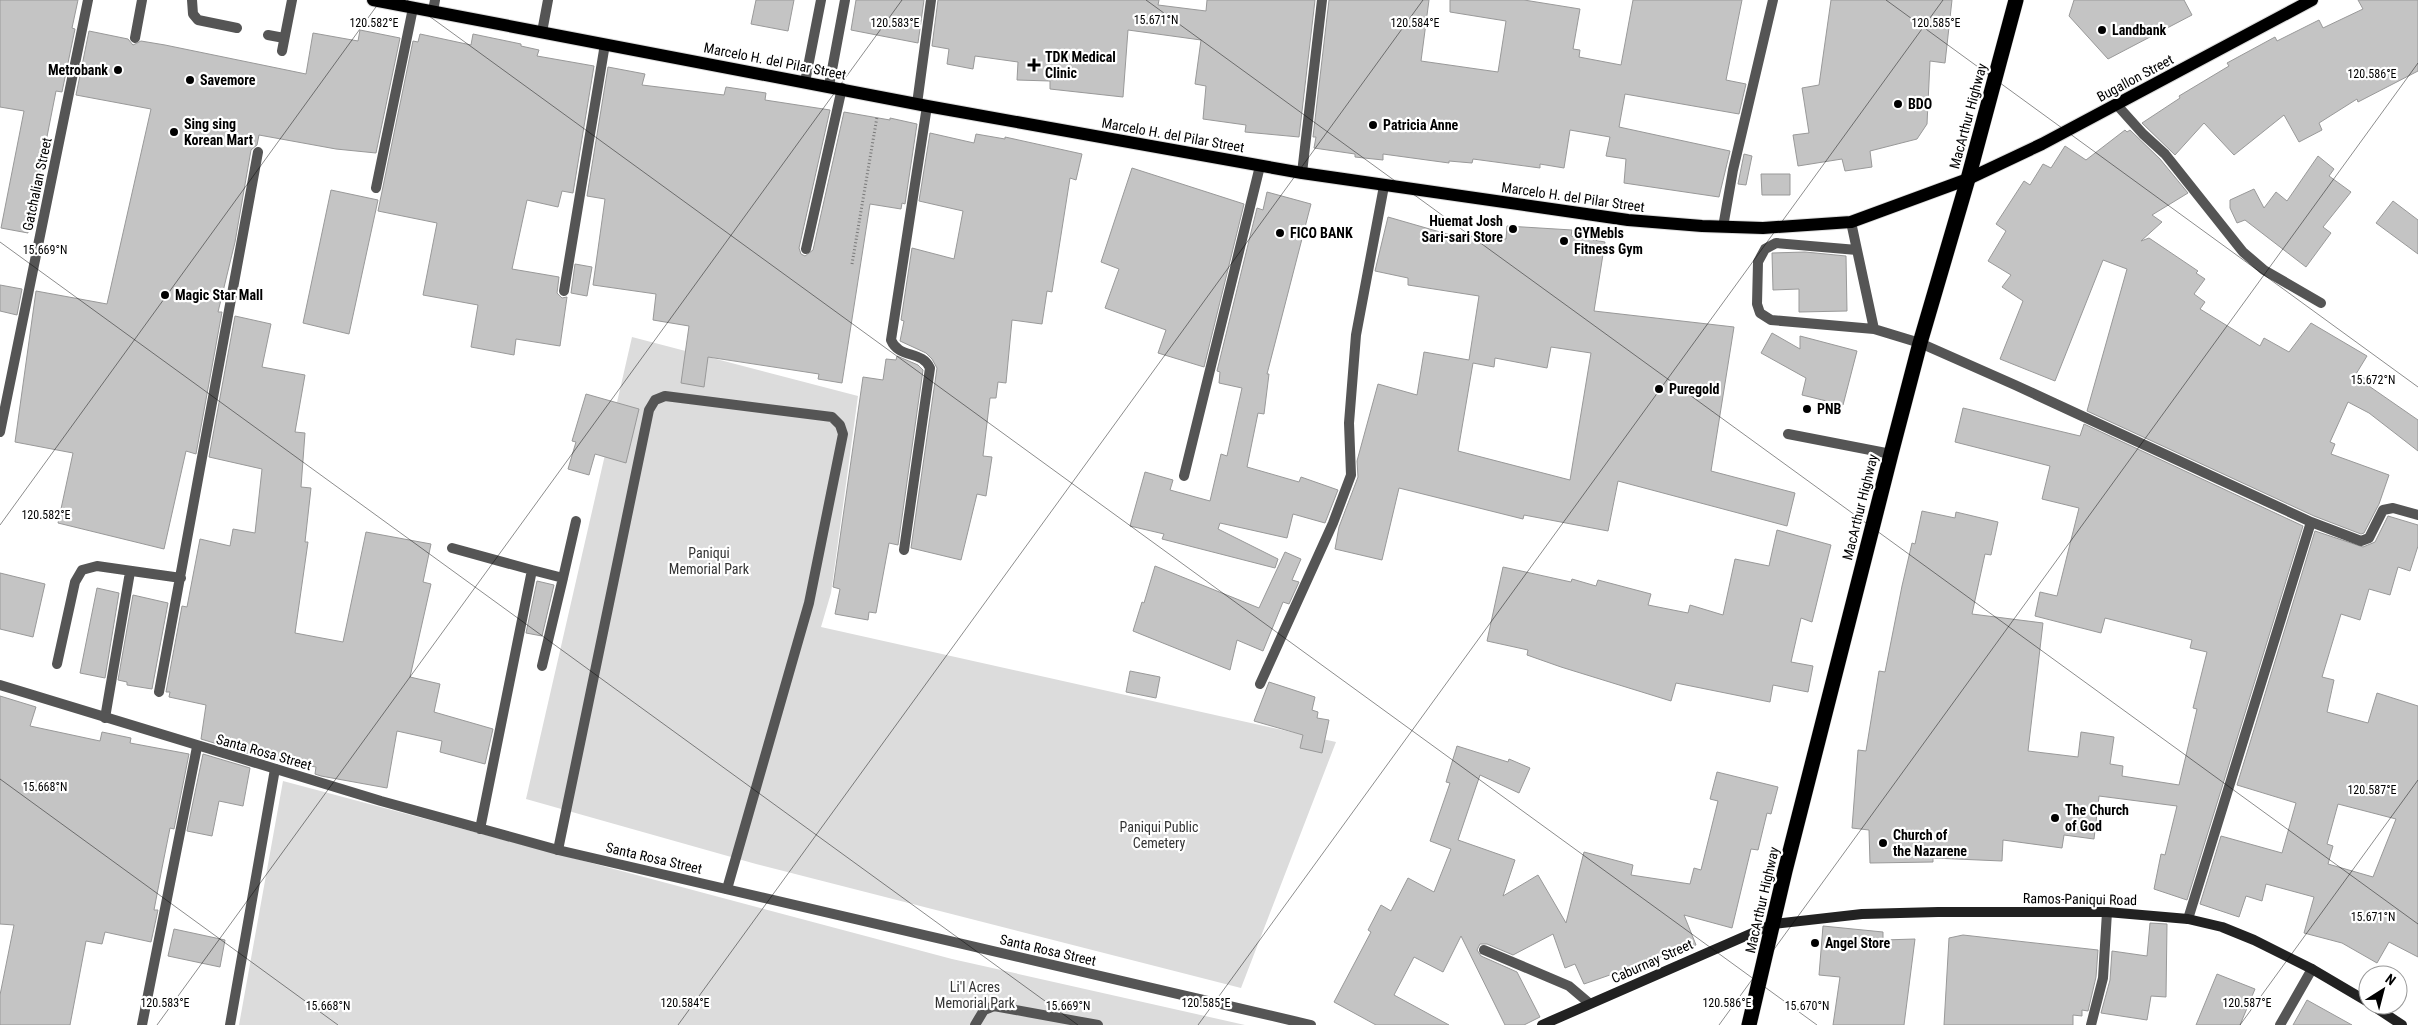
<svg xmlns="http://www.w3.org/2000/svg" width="2418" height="1025" viewBox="0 0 2418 1025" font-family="'Roboto Condensed',sans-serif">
	<rect width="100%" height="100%" fill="#fff"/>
	<path fill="#dcdcdc" d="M632 337 858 396 831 593 821 627 1336 742 1241 988 756 864 526 799Z
		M283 781 952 959 1245 1025H239Z"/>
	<path fill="#c4c4c4" stroke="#999" fill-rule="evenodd" d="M0 0H78L72 28 75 29 62 92 56 91 28 233 1 228 24 111 0 107Z
		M756 0H794L788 31 751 24Z
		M856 0H924L918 43 851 30Z
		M938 0H1159L1158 5 1206 11 1207 0H1315L1299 137 1245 132 1246 125 1203 119 1206 86 1195 84 1201 40 1128 30 1123 97 1050 89V81L1017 80 1018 62 975 56 973 69 947 64 949 49 932 46Z
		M1329 0H1429L1421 61 1498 72 1506 21 1450 12V0H1524L1580 9 1573 49 1580 50 1579 57 1621 65 1633 0H1742L1726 80 1746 84 1739 114 1625 94 1619 127 1730 151 1719 197 1624 183 1626 159 1606 156 1610 137 1570 130 1564 168 1540 164V168L1473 159 1472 163 1449 161V163L1383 154V160L1355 157V154L1314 148 1316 137H1313Z
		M1831 0H1952L1945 63 1930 61 1927 124 1917 139 1870 151 1872 167 1845 171 1842 159 1798 166 1793 135 1809 133 1802 88 1819 85Z
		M2074 0H2184L2192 15 2108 59 2069 16Z
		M2358 0H2418V71L2358 102 2357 99 2319 123 2322 130 2299 142 2284 115 2234 155 2204 123 2175 155 2142 123 2180 98 2179 96 2229 66 2227 63 2275 37 2277 41 2319 20 2323 28 2363 9Z
		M360 30 400 38 376 153 336 149 259 135 257 145 251 150 235 242 218 312H222L196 454 186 451 164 549 58 523 73 453 15 442 36 291 107 304 151 109 76 95 89 31 128 39 133 45 141 41 165 45 306 74 313 33 358 41Z
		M420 34 471 45 473 34 521 44V46L539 50 537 56 594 66 573 193 562 191 558 207 527 200 512 269 559 277 557 293 562 298 567 297 560 346 516 339 514 355 471 347 478 305 423 295 437 223 378 211 413 41 418 42Z
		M608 67 645 74 642 85 724 95 726 87 766 93 765 100 830 110 799 248 801 254 805 256 813 250 844 112 890 120V118L917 124 905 204 902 203 901 209 870 204 842 383 818 379 819 374 708 357 704 387 681 383 689 326 653 320 656 294 593 285 605 199 587 196Z
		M2125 130 2127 132 2130 130 2160 159 2188 193 2152 215 2162 222 2141 241 2149 238 2198 271 2196 273 2205 279 2194 294 2205 302 2200 309 2260 346 2264 338 2289 352 2311 323 2367 356 2356 374 2368 380 2366 384 2418 420V451L2369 413 2348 402 2330 442 2335 444 2331 454 2389 475 2379 504 2364 533 2361 534 2314 516 2087 411 2127 269 2103 260 2055 381 2000 359 2023 301 2002 287 2011 275 1988 261 2006 231 1996 224 2024 181 2030 185 2043 164 2051 168 2065 146 2086 160Z
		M930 133 974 143 976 134 1005 139V137L1082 154 1076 180 1070 178 1052 292 1047 291 1042 324 1012 320 1006 383 998 382 996 398H990L983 456 992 457 986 496 977 494 961 560 911 548 937 368 932 359 926 353 900 341 904 321 901 320 912 248 954 259 963 211 919 201Z
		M1744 154 1752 156 1746 185 1738 184Z
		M2318 156 2334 169 2329 176 2351 192 2323 227 2331 233 2306 267 2245 220 2237 223 2230 208V200L2254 189 2264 208 2276 192 2287 201Z
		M1132 168 1244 204 1204 367 1158 353 1166 330 1105 308 1119 269 1101 262Z
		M1761 174H1790V195H1762Z
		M331 190 378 200 349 334 303 323Z
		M1267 192 1311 204 1267 374H1269L1264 414 1258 413 1247 467 1299 482 1301 477 1338 490 1325 523 1293 514 1287 538 1220 523 1218 529 1278 559 1275 568 1162 539 1164 534 1130 526 1145 472 1173 480 1170 490 1210 501 1221 454 1227 456 1242 388 1219 383 1220 372 1217 371 1257 208 1263 210Z
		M2393 201 2418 220V254L2376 223Z
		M1388 217 1447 234 1506 239 1507 226 1572 230 1571 236 1605 242 1594 311 1734 327 1711 471 1795 493 1787 526 1618 481 1608 531 1524 515 1523 519 1399 488 1382 560 1335 549 1339 527 1358 477 1357 461 1378 384 1417 395 1424 352 1469 360 1479 296 1408 285V278L1375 271ZM1551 347 1591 353 1570 480 1458 451 1473 363 1494 367 1495 358 1547 368Z
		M1805 252 1846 256 1847 311 1799 312V289L1773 290 1772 253Z
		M575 264 592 267 587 296 571 293Z
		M0 285 22 289 17 315 0 311Z
		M235 316 271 324 262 367 305 375 295 432 305 433 301 487 311 488 305 542H308L295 633 343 642 366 532 431 544 423 582 431 584 410 677 440 684 434 712 493 729 485 764 440 752 442 741 397 731 387 788 321 776 315 774 316 767 260 757 201 739 206 705 169 697 170 692H166L182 606 187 607 200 539 230 546 233 529 255 533 262 469 209 457Z
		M1772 333 1800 349V336L1857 351 1843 405 1802 395 1806 378 1761 353Z
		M897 356 918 365 923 370 898 545 889 543 876 613 869 612 868 620 835 614 840 589 833 587 863 377 883 380 886 359 896 360Z
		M586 394 639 409 626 463 595 454 589 475 568 469 576 442 572 441Z
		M1963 408 2080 436 2084 424 2303 526 2187 900 2154 889 2161 854 2165 855 2177 806 2099 796 2094 839 2064 835 2062 848 2003 840 2002 861 1933 858V862L1870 863 1869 830 1852 828 1858 750 1866 751 1879 671 1885 672 1902 586 1912 543 1915 544 1922 511 1955 518 1956 512 1998 522 1991 555 1985 554 1972 614 2043 623 2028 751 2078 757 2081 732 2114 737 2110 764 2123 766 2122 776 2179 785 2197 709 2193 708 2207 652 2190 648 2192 640 2105 618 2101 633 2035 616 2040 592 2057 596 2079 508 2042 499 2050 466 1955 442Z
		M2388 516 2418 525V546L2410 571 2398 567 2390 595 2369 589 2360 620 2341 614 2322 677 2334 680 2327 712 2368 723 2377 693 2418 706V957L2389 942 2377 963 2342 943 2304 933 2314 897 2266 884 2262 901 2246 896 2239 917 2200 904 2221 836 2282 853 2296 803 2237 785 2315 531 2363 547 2375 542ZM2338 804 2396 819 2373 877 2328 864 2333 846 2327 844Z
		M1777 530 1831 545 1812 622 1801 618 1791 662 1813 666 1808 692 1773 685 1770 702 1676 683 1671 701 1561 667 1527 655 1528 650 1487 641 1503 567 1571 582 1572 579 1596 586 1598 580 1651 594 1648 605 1688 613 1690 605 1723 615 1735 559 1769 566Z
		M1285 552 1301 559 1292 580 1299 582 1289 604 1283 602 1263 651 1237 640 1230 670 1133 631 1142 602 1144 603 1155 566 1259 608Z
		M0 573 45 584 33 637 0 629Z
		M537 581 554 585 542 636 526 633Z
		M97 588 119 593 105 678 80 673Z
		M133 595 168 603 152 689 127 685V682L118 680Z
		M1130 671 1160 677 1156 698 1126 692Z
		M1269 682 1315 697 1312 710 1318 712 1317 718 1329 720 1322 753 1300 748 1303 735 1254 721Z
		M0 696 36 707 30 726 100 741 102 732 131 738 130 743 189 754 174 829 170 828 162 868 154 910H158L151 942 105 932 102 944 86 941 70 1025H0V995L14 925 0 924Z
		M1457 746 1508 762 1509 759 1530 768 1519 793 1480 775 1458 840 1515 860 1503 896 1538 875 1566 923 1584 852 1633 865 1631 875 1690 884 1694 868 1701 870 1718 801 1710 799 1717 772 1778 787 1771 814 1767 813 1758 850 1751 849 1732 928 1684 915 1696 945 1584 984 1575 964 1565 968 1553 934 1513 955 1487 944H1480L1477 950 1481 956 1517 972 1540 1017 1524 1025H1505L1461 936 1443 972 1414 957 1394 995 1449 1025H1376L1334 1002 1371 932 1368 930 1381 905 1391 911 1408 878 1434 892 1451 849 1430 841 1450 783 1446 782Z
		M203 754 250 768 243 806 219 801 212 836 187 831Z
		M2150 923 2167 924 2166 997 2151 996 2147 1020 2101 1013 2110 980 2112 951 2147 956Z
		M1823 926 1883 932V940L1915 939 1904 1025H1833L1840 977 1819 975Z
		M174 929 225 940 220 967 168 956Z
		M1963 935 2098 950 2096 977 2088 1011 2082 1010V1016L2073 1015V1025H1944L1949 938Z
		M2217 974 2255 989 2240 1025H2196Z
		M2307 1000 2352 1025H2293Z"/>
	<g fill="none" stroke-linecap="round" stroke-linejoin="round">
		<defs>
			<path id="primary" d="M373 0 927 106 1302 173 1628 220 1702 226 1763 228 1851 222 1968 179 2042 144 2312 0"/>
			<path id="highway" d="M1749 1025 1785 871 1891 454 1920 343 1968 179 2016 0"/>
		</defs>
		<use href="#primary" stroke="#dbdbdb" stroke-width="14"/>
		<use href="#highway" stroke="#dbdbdb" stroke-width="16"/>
		<path stroke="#777" stroke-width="3" stroke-dasharray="1 2.5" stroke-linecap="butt" d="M852 264 877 117"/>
		<path stroke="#555" stroke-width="10" d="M192 0 193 14 198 20 237 28
			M433 11 435 0
			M542 32 548 0
			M268 35 284 38
			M135 38 142 0
			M282 51 292 0
			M829 86 845 0
			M917 104 931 0
			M1851 222 1874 329 1920 343
			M1857 250 1776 243 1765 249 1758 262 1757 304 1760 313 1771 320 1874 329
			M1788 434 1891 454
			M57 664 75 582 82 570 97 566 181 578
			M159 692 258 152
			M105 718 130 572
			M558 850 649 410 655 400 665 396 832 417 840 425 843 434 809 603 727 889
			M142 1025 197 747
			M230 1025 275 769
			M975 1025 984 1010 994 1006 1098 1025"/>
		<path stroke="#555" stroke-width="10" d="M805 82 821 0
			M2117 105 2143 134 2165 154 2243 252 2264 270 2321 303
			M1302 173 1322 0
			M376 188 413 8
			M1723 227 1733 170 1773 0
			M806 249 842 88
			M564 291 605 44
			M1920 343 2015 385 2311 522
			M0 432 88 0
			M1184 476 1260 166
			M452 548 532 570 480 829
			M904 550 930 368C922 350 899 359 891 340L927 106
			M532 570 563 578 576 521
			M542 666 563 578
			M1260 684 1333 523 1351 475 1349 423 1356 335 1384 186
			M0 685 381 801 558 850 1311 1025
			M2188 919 2311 522 2361 541 2369 538 2383 510 2393 508 2418 515
			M1484 950 1569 986 1589 1003
			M2091 1025 2103 978 2107 912
			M2280 1025 2312 969"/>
		<path stroke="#222" stroke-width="10" d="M2372 1005 2402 1025
			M1542 1025 1773 924 1862 914 1938 912H2107L2188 919 2222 927 2254 940 2312 969 2368 1002"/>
		<use href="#primary" stroke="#000" stroke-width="12"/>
		<use href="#highway" stroke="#000" stroke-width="15"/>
	</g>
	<path fill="none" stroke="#000" stroke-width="1" stroke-opacity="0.45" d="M407 0 1817 1025M1146 0 2418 924M1886 0 2418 387M0 242 1078 1025M0 525 381 0M0 779 338 1025M157 1025 902 0M678 1025 1423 0M1198 1025 1943 0M1719 1025 2418 63M2240 1025 2418 780"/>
	<g fill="#000" stroke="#fff" stroke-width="2">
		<circle cx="2102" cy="30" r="5"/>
		<path d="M1031.5 57.5h5v5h5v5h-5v5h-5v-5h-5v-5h5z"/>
		<circle cx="118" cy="70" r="5"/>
		<circle cx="190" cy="80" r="5"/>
		<circle cx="1898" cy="104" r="5"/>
		<circle cx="1373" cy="125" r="5"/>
		<circle cx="174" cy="132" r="5"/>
		<circle cx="1513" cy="229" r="5"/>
		<circle cx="1280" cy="233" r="5"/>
		<circle cx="1564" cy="241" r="5"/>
		<circle cx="165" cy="295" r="5"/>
		<circle cx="1659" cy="389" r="5"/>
		<circle cx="1807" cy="409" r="5"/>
		<circle cx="2055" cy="818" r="5"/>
		<circle cx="1883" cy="843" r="5"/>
		<circle cx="1815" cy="943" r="5"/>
	</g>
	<g text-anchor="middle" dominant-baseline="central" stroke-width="4.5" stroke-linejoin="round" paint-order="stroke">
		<g font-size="14" font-weight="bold" fill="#000" stroke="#fff" text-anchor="start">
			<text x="2112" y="30">Landbank</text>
			<text x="1045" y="57">TDK Medical<tspan x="1045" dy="16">Clinic</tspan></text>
			<text x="108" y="70" text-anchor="end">Metrobank</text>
			<text x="200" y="80">Savemore</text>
			<text x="1908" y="104">BDO</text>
			<text x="184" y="124">Sing sing<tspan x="184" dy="16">Korean Mart</tspan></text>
			<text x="1383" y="125">Patricia Anne</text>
			<text x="1503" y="221" text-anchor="end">Huemat Josh<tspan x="1503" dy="16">Sari-sari Store</tspan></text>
			<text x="1290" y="233">FICO BANK</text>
			<text x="1574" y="233">GYMebls<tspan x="1574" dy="16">Fitness Gym</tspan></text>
			<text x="175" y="295">Magic Star Mall</text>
			<text x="1669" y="389">Puregold</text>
			<text x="1817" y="409">PNB</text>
			<text x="2065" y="810">The Church<tspan x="2065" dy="16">of God</tspan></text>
			<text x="1893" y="835">Church of<tspan x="1893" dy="16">the Nazarene</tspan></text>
			<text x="1825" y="943">Angel Store</text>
		</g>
		<g font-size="14" fill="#000" stroke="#fff">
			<text transform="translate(775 61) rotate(11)">Marcelo H. del Pilar Street</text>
			<text transform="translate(2135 78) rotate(-28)">Bugallon Street</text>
			<text transform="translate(1968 116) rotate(-75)">MacArthur Highway</text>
			<text transform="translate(1173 135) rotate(10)">Marcelo H. del Pilar Street</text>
			<text transform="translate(37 184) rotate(-78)">Gatchalian Street</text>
			<text transform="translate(1573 197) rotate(8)">Marcelo H. del Pilar Street</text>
			<text transform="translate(1860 507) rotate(-76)">MacArthur Highway</text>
			<text transform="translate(264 752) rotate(16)">Santa Rosa Street</text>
			<text transform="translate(654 858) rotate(13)">Santa Rosa Street</text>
			<text transform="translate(2080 899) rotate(1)">Ramos-Paniqui Road</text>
			<text transform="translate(1762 900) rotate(-77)">MacArthur Highway</text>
			<text transform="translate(1048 950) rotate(13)">Santa Rosa Street</text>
			<text transform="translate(1652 961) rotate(-24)">Caburnay Street</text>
		</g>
		<g font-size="14" fill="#333" stroke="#fff">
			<text x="709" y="553">Paniqui<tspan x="709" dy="16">Memorial Park</tspan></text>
			<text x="1159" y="827">Paniqui Public<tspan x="1159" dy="16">Cemetery</tspan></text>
			<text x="975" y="987">Li'l Acres<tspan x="975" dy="16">Memorial Park</tspan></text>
		</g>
	</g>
	<g font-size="12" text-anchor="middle" fill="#000" stroke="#fff" stroke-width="4.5" stroke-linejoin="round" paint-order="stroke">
		<text x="1156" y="24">15.671°N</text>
		<text x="374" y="27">120.582°E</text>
		<text x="895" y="27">120.583°E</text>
		<text x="1415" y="27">120.584°E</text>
		<text x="1936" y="27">120.585°E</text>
		<text x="2372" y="78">120.586°E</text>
		<text x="45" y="254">15.669°N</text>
		<text x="2373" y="384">15.672°N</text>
		<text x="46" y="519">120.582°E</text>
		<text x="45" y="791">15.668°N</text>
		<text x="2372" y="794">120.587°E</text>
		<text x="2373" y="921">15.671°N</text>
		<text x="165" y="1007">120.583°E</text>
		<text x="685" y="1007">120.584°E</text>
		<text x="1206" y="1007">120.585°E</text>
		<text x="1727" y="1007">120.586°E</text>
		<text x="2247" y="1007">120.587°E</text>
		<text x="328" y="1010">15.668°N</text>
		<text x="1068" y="1010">15.669°N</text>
		<text x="1807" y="1010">15.670°N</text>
	</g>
	<g transform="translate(2383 990) rotate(36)"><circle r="24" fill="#ffffff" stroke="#999999"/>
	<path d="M0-4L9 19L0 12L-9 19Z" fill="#000000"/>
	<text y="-8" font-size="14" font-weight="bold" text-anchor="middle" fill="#000000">N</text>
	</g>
</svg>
